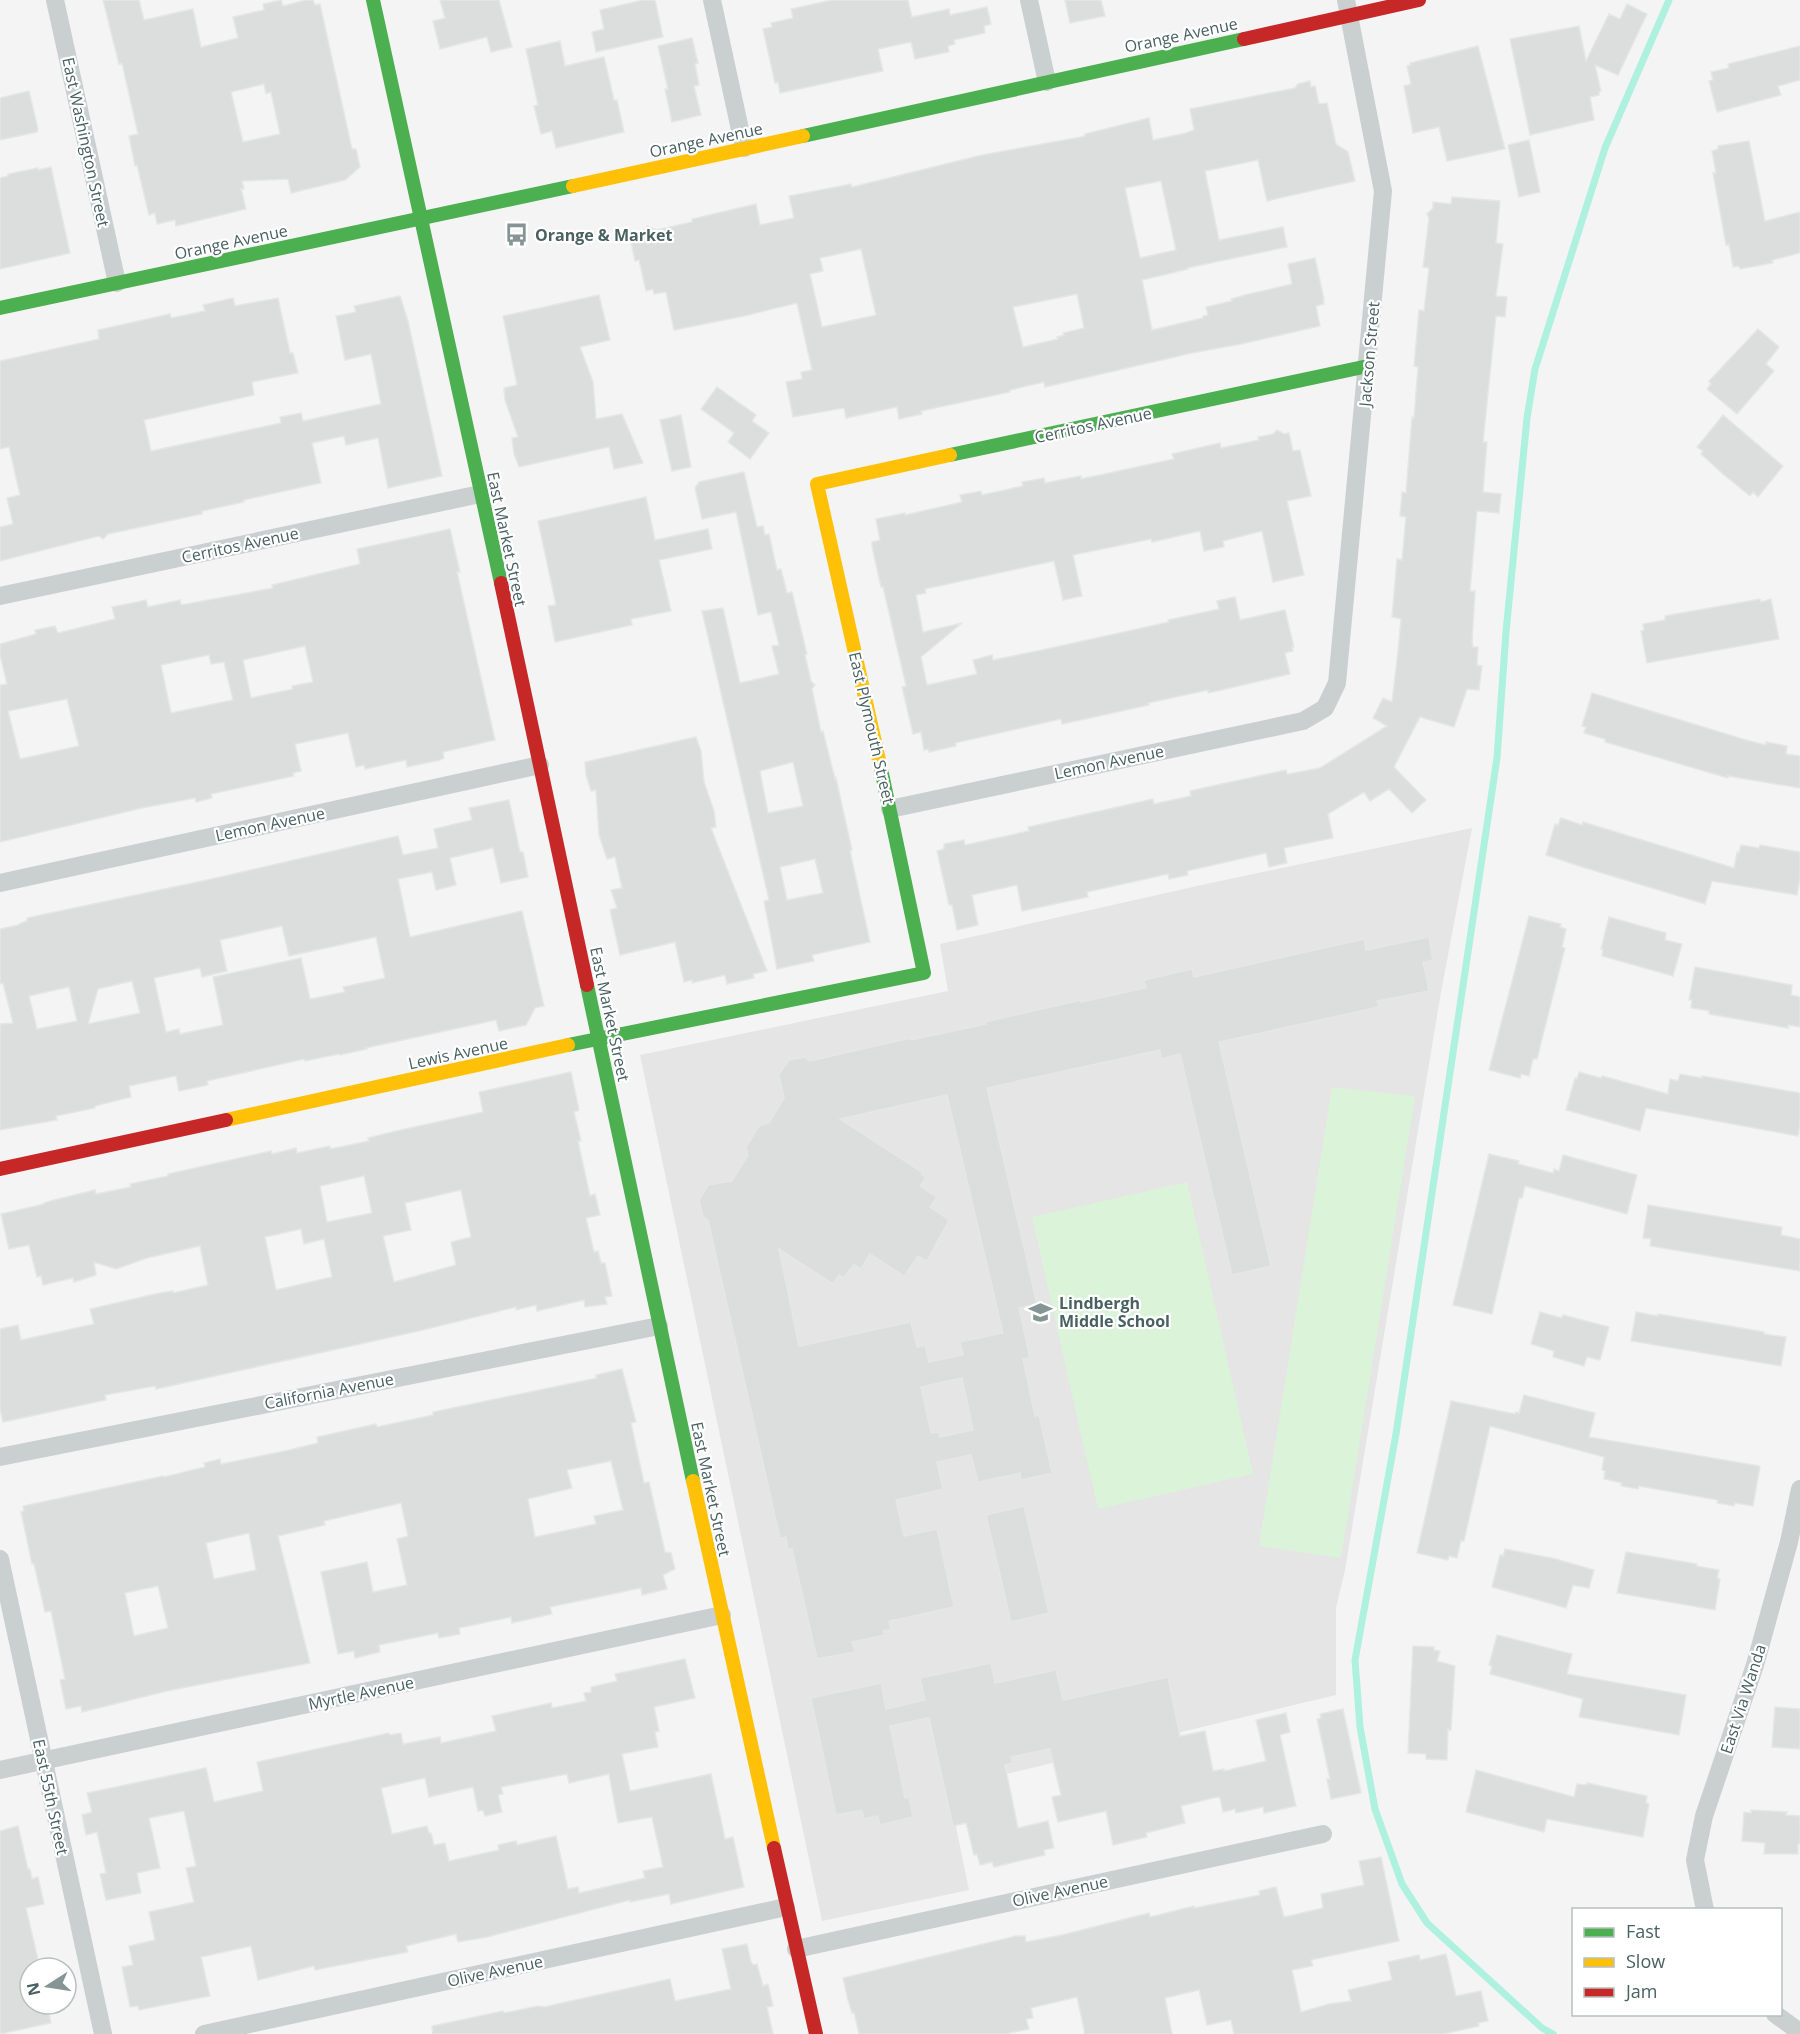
<svg xmlns="http://www.w3.org/2000/svg" width="1800" height="2034" viewBox="0 0 1800 2034" font-family="'Open Sans',sans-serif">
	<rect width="100%" height="100%" fill="#f4f4f4"/>
	<path fill="#e5e5e5" d="M1472 828 1441 992 1345 1570 1336 1608V1695L948 1788 969 1890 822 1921 640 1055 948 991 940 944 1206 884Z"/>
	<path fill="#dbf3d8" d="M1332 1087 1415 1096 1341 1558 1259 1546Z
		M1187 1182 1253 1474 1098 1509 1032 1217Z"/>
	<g fill="none" stroke-linecap="round" stroke-linejoin="round">
		<path stroke="#adf1de" stroke-width="7" d="M1553 2034 1542 2028 1427 1923 1402 1884 1375 1809 1360 1727 1355 1660 1396 1434 1497 758 1506 632 1527 418 1535 369 1605 148 1669 0"/>
	</g>
	<path fill="#dcdddd" stroke="#e5e6e6" stroke-width="1.5" fill-rule="evenodd" d="M103 0H139L144 20 193 9 201 47 238 38 233 17 264 10 263 4 281 0 283 6 306 0H313L315 5 320 4 350 140 352 149H356L360 167 345 180 291 193 288 179 242 181 244 189H241L246 209 176 226 175 220 157 224 155 213 149 215 137 165 135 166 129 136 138 134 122 63 119 64ZM264 84 266 94 271 92 280 134 243 142 231 92Z
		M440 0H499L512 47 491 52 487 37 440 49 433 21 445 18Z
		M643 0H655L663 37 596 52 592 32 604 29 600 10Z
		M832 0H908L912 17 949 9 950 15 987 7 991 24 984 26 985 33 954 40 955 44 948 46 949 52 915 59 911 42 878 49 883 71 780 93 778 82 775 83 763 29 772 27 771 23 793 18 791 9Z
		M1065 0H1101L1105 16 1070 23Z
		M1627 4 1647 14 1618 75 1595 65 1601 91 1599 92V95L1590 97 1594 120 1530 135 1510 39 1579 26 1586 61 1609 14 1620 19Z
		M692 38 698 63 695 64 699 85 694 86 701 115 672 122 665 89H668L658 46Z
		M560 41 565 66 604 57 614 100H617L624 132 556 148 552 131 541 134 534 106 538 105 526 49Z
		M1478 46 1505 149 1447 161 1439 127 1413 133 1404 86 1411 84 1407 66 1411 65 1410 63Z
		M1800 46V80L1778 86 1781 95 1717 112 1709 81 1713 80 1711 72 1729 68 1728 64Z
		M1310 81 1311 87 1315 86 1319 104 1327 103 1336 144 1348 152 1355 181 1267 201 1258 160 1205 171 1219 240 1283 227 1287 247 1187 268 1188 269 1142 280 1152 330 1203 318V316L1208 315 1206 307 1232 301 1231 299 1245 295 1292 284 1288 264 1315 258 1324 299H1323L1324 304 1316 306 1320 326 1241 344 1192 353 1045 387 1044 382 1010 390V392L921 411 922 414 899 419 897 407 846 418 844 408 793 417 786 382 802 379 801 372 812 370 797 303 744 316 674 330 666 292 654 294 653 289 646 291 639 260 635 261 629 233 645 230 647 226 657 230 692 222V219L756 204 760 225 794 218 789 196 851 184 852 187 982 155 1081 137 1085 136V134L1149 118 1153 140 1186 133 1194 130 1190 109 1295 88 1298 84ZM1161 181 1176 250 1140 258 1125 188ZM861 249 876 315 822 327 810 274 823 271 820 258ZM1077 294 1084 328 1063 333 1064 335 1057 337 1058 339 1023 347 1013 307Z
		M29 91 38 129 37 132 0 140V98Z
		M1529 140 1540 192 1519 197 1508 145Z
		M1749 141 1765 221 1800 212V253L1772 260 1773 263 1740 269 1739 266 1733 267 1729 244 1726 245 1713 173H1716L1712 151 1718 149V146Z
		M51 167 70 253 0 269V178L8 176V174L38 168V170Z
		M1452 197 1500 201 1496 243 1503 244 1496 296 1507 297 1505 317 1496 316 1483 442H1487L1483 492 1501 494 1499 513 1477 511 1470 591H1475L1472 642 1473 647H1478L1477 665 1482 666 1479 690 1467 689 1454 727 1420 717 1394 767 1426 800 1412 813 1389 789 1370 801 1364 792 1328 814 1333 838 1284 848 1287 863 1269 867 1266 853 1187 871 1188 875 1169 879 1168 874 1087 892 1088 897 1022 911 1017 885 972 895 978 925 957 930 952 905H949L937 851 944 849V844L964 840 965 845 1029 831 1028 827 1131 804 1153 799 1154 804 1191 796 1190 791 1212 786 1286 770 1287 774H1289L1320 768 1387 726 1373 718 1383 698 1392 702 1398 651 1401 619 1392 617 1397 559 1402 560 1406 517 1400 516 1402 492 1406 493 1412 417 1414 418 1418 367 1414 366 1419 310 1424 311 1429 268 1423 267 1429 218 1427 214 1433 208V202L1451 204Z
		M599 295 610 340 580 347 593 382 596 419 622 414 643 463 614 469 609 447 519 467 514 454 512 438 518 437 505 400 504 388 517 385 503 316Z
		M400 296 408 321 442 476 388 488 378 438 346 445 344 436 312 443 321 483 244 500V502L202 511V514L108 534 103 539 99 536 0 561V527L13 524 7 498 20 495 9 447 0 449V361L99 339 98 330 170 314 171 318 205 311 203 305 233 298 235 306 278 298 290 353H293L298 373 252 382 254 395 144 420 151 451 281 423 280 417 301 413 303 421 381 404 371 354 345 360 336 316 356 312 354 306Z
		M1758 329 1779 347 1766 364 1774 371 1737 414 1707 389 1711 384 1709 381Z
		M717 387 756 415 752 421 769 433 750 459 728 442 734 433 701 409Z
		M681 415 691 467 672 471 660 420Z
		M1723 415 1783 466 1758 497 1753 492 1750 496 1723 474 1701 454 1703 451 1697 447Z
		M1277 430 1284 434 1289 433 1293 451 1300 450 1311 496 1287 501 1304 575 1273 582 1262 531 1223 541 1224 547 1204 551 1200 531 1152 542 1151 539 1073 555 1082 596 1063 600 1054 561 925 589 926 593 916 595 923 632 962 623 921 657 927 685 977 674 973 660 992 655 993 660 1042 650 1169 622 1168 620 1219 609 1217 601 1235 597 1240 620 1285 610 1294 647H1292L1293 651 1285 653 1290 674 1208 693V690L1148 703 1149 705 1062 724 1061 719 955 743 956 746 929 752 928 749 924 750 921 732 913 734 902 687 906 686 883 587H881L872 547V542L880 540 876 519 905 513V515L962 502 960 495 981 491 982 495 1023 486 1022 482 1044 478 1045 483 1081 476V479L1174 459 1172 454 1220 443 1221 448 1259 440 1258 437 1273 434Z
		M744 472 757 527 763 526 765 535 769 534 777 570 781 569 787 593 792 592 807 654 805 655 811 681 815 685 812 689 821 732 823 731 835 779 836 778 852 850 850 851 870 942 812 955 814 961 777 969 764 901 769 900 702 611 723 608 740 683 779 674 772 646 779 645 771 612 758 615 736 512 702 519 695 488 699 482ZM793 762 803 806 768 813 760 771ZM815 859 823 893 787 900 780 867Z
		M646 497 655 540 708 529 712 549 659 560 671 611 631 619 632 625 555 642 548 606 556 605 538 521Z
		M450 529 460 572H457L495 740 443 752 444 758 440 760 407 767 406 760 365 769 364 765 356 767 348 733 295 744 301 771 293 773 294 776 211 794 212 798 196 802 195 798 142 808 0 842V685L7 684 0 655V644L36 634 35 630 55 626 58 633 115 619 112 607 146 600 148 607 180 600 181 605 273 588 272 585 360 564 357 549ZM305 646 313 682 292 686 293 689 251 698 243 660ZM209 655 211 664 224 662 233 700 171 713 161 665ZM67 699 79 746 20 759 8 711Z
		M1760 599 1761 602 1771 599 1779 639 1647 663 1641 631 1644 630 1643 624 1665 620V616Z
		M1592 693 1746 740 1766 745V742L1787 746 1786 754 1800 756V788L1728 776V778L1605 742V739L1584 733 1586 727 1582 726Z
		M696 737 701 751 704 782 714 811 716 827 711 828 767 971 753 974 754 978 727 984 725 975 692 983V980L684 982 675 942 620 955 610 910 617 908 611 890 622 888 615 857 607 859 599 835 596 790 591 791 586 775 585 762Z
		M509 800 520 852H523L528 877 501 883 493 848 450 858 456 885 436 890 432 872 398 879 410 937 522 911 544 1006 535 1008 526 1025 499 1031 496 1020 366 1048 367 1049 340 1055 339 1054 305 1061 304 1059 207 1081 208 1085 179 1091 176 1076 129 1086 131 1097 95 1106V1108L56 1116 57 1120 0 1130V1024L13 1023 3 983 0 984V929L19 925V924L27 921V918L36 916 207 880 398 836 403 855 438 848 434 829 472 820 469 808ZM282 926 289 956 376 937 385 978 343 987 345 992 310 999 301 958 213 977 223 1025 180 1034 179 1029 166 1032 154 978 200 968 202 977 227 971 220 940ZM132 981 140 1013 88 1024 98 989ZM69 987 77 1021 37 1029 29 996Z
		M1561 818 1582 825 1583 822 1734 868 1737 852 1739 853 1741 845 1759 848 1760 845 1800 852V878L1797 895 1712 881 1705 904 1579 866 1546 855 1555 824 1558 825Z
		M1529 916 1561 924 1560 927 1566 929 1562 947 1565 948 1537 1059H1533L1529 1076 1521 1074 1520 1078 1489 1070Z
		M1609 917 1666 933 1665 940 1682 944 1673 976 1602 956 1603 949H1601Z
		M1429 937 1433 960 1423 962 1429 991 1377 1001 1379 1007 1219 1042 1271 1266 1232 1275 1180 1054 1161 1059 1160 1050 987 1088 1037 1304 1019 1308 1030 1358 1023 1359 1035 1416 1039 1415 1052 1473 1021 1480 1020 1473 978 1482 971 1455 937 1462 943 1489 896 1500 904 1536 937 1529 954 1607 889 1621 891 1629 883 1631 885 1635 852 1642 855 1652 817 1659 792 1549 788 1550 786 1537 780 1538 708 1220 703 1217 699 1200 708 1185 732 1181 748 1155 746 1147 759 1126 769 1123 784 1098 779 1074 789 1060 805 1057 810 1061 911 1038V1040L986 1024 985 1022 1081 1000V1002L1146 988 1144 980 1192 969 1194 977 1364 939 1366 950ZM947 1095 1003 1333 960 1342 963 1355 929 1362 925 1345 917 1347 911 1322 799 1346 779 1249 833 1284 839 1275 844 1278 854 1264 861 1269 870 1254 904 1276 918 1256 927 1261 949 1220 930 1207 937 1197 920 1186 926 1177 921 1174 922 1172 840 1119ZM962 1378 973 1430 940 1437 939 1432 931 1433 921 1387Z
		M1695 967 1792 985 1791 995 1800 997V1027L1788 1025V1028L1709 1014V1011L1691 1008 1692 1000H1689Z
		M571 1072 579 1110 574 1112 581 1141H578L590 1196 595 1194 600 1215 586 1218 594 1252 598 1251 601 1263H605L612 1296 605 1297 607 1304 585 1307 584 1300 537 1311 536 1305 516 1310V1307L419 1331 156 1389 155 1386 105 1395 106 1400 3 1422 0 1409V1329L18 1325 21 1340 94 1324 90 1309 155 1294 173 1291V1293L208 1285 200 1246 147 1258 116 1269 94 1262 96 1275 74 1282 73 1278 43 1285 41 1276 37 1277 29 1245 9 1249 1 1214 44 1204V1203L54 1200 95 1190 96 1194 131 1187 130 1184 168 1176V1174L271 1151 272 1154 296 1148 297 1153 330 1146V1149L364 1142 369 1141 368 1138 396 1131 483 1112 479 1092ZM364 1176 372 1213 327 1222 320 1186ZM461 1190 471 1237 451 1242 456 1265 394 1282 383 1236 411 1230 405 1203ZM301 1229 304 1244 324 1239 332 1277 276 1290 265 1237Z
		M1579 1072 1601 1078 1602 1076 1668 1094 1670 1079 1678 1081 1680 1074 1702 1078V1076L1800 1093V1124L1798 1136 1646 1108 1640 1131 1566 1110 1575 1078 1577 1079Z
		M1489 1154 1519 1161 1518 1164 1553 1173 1554 1169 1559 1171 1563 1155 1637 1175 1627 1214 1525 1186 1522 1198H1519L1492 1314 1453 1305Z
		M1648 1205 1782 1227 1781 1235 1800 1239V1271L1650 1246 1651 1239 1643 1238Z
		M1540 1312 1562 1318 1563 1315 1609 1327 1600 1360 1587 1357 1584 1366 1553 1357 1554 1351 1531 1344Z
		M1636 1312 1658 1316V1314L1764 1332V1334L1786 1337 1781 1366 1631 1341Z
		M622 1369 636 1422 631 1423 644 1483 649 1482 665 1552 671 1553 675 1569 663 1575 667 1589 642 1595 641 1588 550 1607 552 1614 512 1623 511 1617 459 1628 460 1634 439 1638 438 1633 379 1645 380 1652 355 1658 354 1651 338 1654 321 1572 367 1562 373 1592 407 1585 397 1539 408 1536 401 1503 324 1521 325 1525 278 1536 310 1663 167 1691 82 1712 81 1706 66 1709 60 1680 65 1679 51 1611 45 1612 34 1564H32L21 1512 24 1511 23 1506 163 1476 164 1477 205 1467 204 1463 220 1459 221 1464 285 1451 318 1443 317 1437 376 1424 377 1427 433 1415V1412L597 1378 596 1375ZM611 1461 623 1510 594 1516 596 1524 535 1537 528 1499 572 1488 567 1470ZM249 1533 256 1570 214 1579 206 1543ZM158 1586 168 1628 134 1636 125 1593Z
		M1524 1395 1595 1413 1589 1437 1760 1466 1753 1506 1735 1503 1734 1506 1717 1503 1718 1500 1639 1486 1638 1489 1621 1486 1622 1483 1604 1479 1605 1471 1602 1470 1604 1457 1490 1426 1464 1541 1461 1540 1457 1558 1449 1556 1448 1560 1417 1553 1451 1401 1515 1414 1516 1412 1519 1413Z
		M1024 1506 1049 1613 1011 1622 986 1515Z
		M1505 1549 1556 1559 1594 1570 1589 1588 1573 1585 1566 1608 1492 1587 1500 1555 1503 1556Z
		M1626 1552 1697 1564 1696 1566 1719 1570 1717 1578 1720 1579 1715 1610 1617 1593Z
		M1497 1635 1572 1654 1567 1674 1686 1695 1679 1735 1579 1717 1583 1699 1490 1674 1492 1666 1489 1665Z
		M1413 1646 1434 1647V1650L1440 1651 1437 1661 1455 1666 1451 1730 1448 1729 1447 1760 1426 1759V1754L1408 1753Z
		M685 1659 695 1698 654 1707 659 1731 655 1732 658 1747 622 1754 630 1791 711 1774 725 1839 733 1837 744 1887 671 1904 669 1894 630 1902V1900L487 1937 458 1942 456 1934 406 1946 408 1952 315 1970 314 1966 258 1980 251 1946 201 1957 210 1996 139 2010 138 2006 130 2007 122 1967 133 1965 129 1946 155 1940 149 1912 194 1902 186 1868 196 1866 184 1811 149 1818 160 1868 137 1873 141 1893 106 1900 100 1874 106 1873 97 1832 86 1835 82 1815 92 1812 87 1793 206 1768 214 1802 263 1791 257 1762 389 1733 390 1735 401 1733 403 1744 440 1737 441 1743 496 1731 492 1716 551 1703 552 1708 586 1701 584 1693 591 1692V1687L617 1681 615 1674ZM567 1774 569 1783 609 1774 618 1823 652 1817 663 1867 643 1871 645 1878 579 1893 578 1887 568 1889 556 1836 517 1845 516 1841 498 1845 499 1850 449 1861 445 1843 434 1845 431 1833H429L427 1826 392 1834 381 1788 425 1778 429 1797 473 1787 478 1811 483 1810 485 1816 502 1812 498 1795 503 1794 501 1787Z
		M991 1663 995 1683 1056 1670 1063 1700 1168 1677 1180 1736 1205 1731 1213 1771 1224 1769V1771L1266 1761 1256 1720 1286 1713 1290 1732 1280 1735 1296 1806 1264 1813 1263 1807 1236 1813 1235 1809 1223 1812 1220 1798 1217 1797 1181 1806 1185 1823 1146 1833 1147 1837 1113 1845 1106 1811 1058 1822 1052 1797 1061 1795 1050 1749 1011 1757 1013 1763 1005 1765 1018 1828 1048 1821 1054 1848 1044 1850 1045 1855 994 1867 992 1862 980 1865 977 1854 974 1855 966 1823 953 1826 929 1718 890 1726 905 1798 909 1797 913 1817 880 1825 878 1816 864 1819 862 1810 836 1815 811 1698 881 1683 886 1709 925 1700 920 1678Z
		M1775 1707 1800 1709V1749L1772 1747Z
		M1343 1709 1361 1793 1331 1799 1327 1779H1330L1317 1719 1321 1718 1320 1714Z
		M1476 1770 1574 1797 1577 1784 1587 1785V1783L1647 1796 1646 1803 1649 1804 1643 1837 1547 1819 1544 1832 1466 1812Z
		M1751 1810 1787 1812 1786 1815 1800 1816V1844H1798V1854H1764L1765 1843 1742 1841 1744 1812 1751 1813Z
		M18 1826 28 1869H30L32 1879 38 1877 44 1904 26 1908 40 1968H30V2004H47L51 2023 0 2034V1831Z
		M1381 1857 1399 1941 1311 1960 1313 1966 1292 1970 1301 2012 1329 2004 1351 2001 1348 1990 1392 1980 1388 1962 1419 1955 1420 1960 1446 1954 1456 1996 1481 1991 1488 2021 1478 2023 1479 2026 1443 2034H1234L1231 2020 1207 2025 1199 1990 1165 1998 1172 2034H1085L1077 1997 1031 2008 1033 2018 1026 2019 1029 2029 1005 2034H859L854 2012 852 2013 848 2000 843 1978 1016 1936H1025L1026 1942 1062 1935 1149 1913 1150 1917 1194 1906V1908L1260 1895 1259 1891 1276 1887 1284 1917 1323 1908 1321 1894 1364 1885 1359 1861Z
		M747 1944 751 1962 753 1965 757 1964 763 1986 768 1984 773 2006 767 2007 773 2034H433L432 2026 503 2011 504 2013 538 2006 544 2007 670 1979 675 2001 731 1989 722 1949Z"/>
	<g fill="none" stroke-linecap="round" stroke-linejoin="round">
		<path stroke="#cacfcf" stroke-width="18" d="M55 0 117 283
			M712 0 744 148
			M1029 0 1047 82
			M0 596 480 494
			M890 809 1303 721 1325 708 1337 683 1383 191 1346 0
			M0 883 540 765
			M0 1457 659 1326
			M0 1559 103 2034
			M0 1770 722 1615
			M1705 1910 1695 1860 1704 1816 1755 1665 1789 1542 1800 1489
			M796 1949 1323 1834
			M1775 2014 1800 2032
			M204 2034 786 1907"/>
		<path stroke="#4caf50" stroke-width="14" d="M373 0 501 583
			M803 136 1244 39
			M0 308 573 186
			M950 455 1368 366
			M587 985 693 1481
			M568 1045 924 973 881 769"/>
		<path stroke="#ffc107" stroke-width="14" d="M573 186 803 136
			M881 769 817 484 950 455
			M226 1120 568 1045
			M693 1481 774 1848"/>
		<path stroke="#c62828" stroke-width="14" d="M1244 39 1419 0
			M501 583 587 985
			M0 1169 226 1120
			M774 1848 816 2034"/>
	</g>
	<defs>
		<symbol id="bus-bare" viewBox="-9 -9 18 18"><path d="M-5-6H5V4H4V6H2V4H-2V6H-4V4H-5ZM-3.5-4V0h7V-4ZM-3.5 1.2v1.5H-2V1.2ZM2 1.2v1.5H3.5V1.2Z" fill="#859494" stroke="#fff" stroke-width="2.5" paint-order="stroke"/></symbol>
		<symbol id="school-bare" viewBox="-9 -9 18 18"><path d="M0-5L7-2L0 1L-7-2ZM-4 1L0 2.5L4 1V4Q0 6-4 4Z" fill="#859494" stroke="#fff" stroke-width="2.5" paint-order="stroke"/></symbol>
	</defs>
	<g fill-rule="evenodd">
		<use href="#bus-bare" x="500" y="218" width="33" height="33"/>
		<use href="#school-bare" x="1024" y="1296" width="33" height="33"/>
	</g>
	<g text-anchor="middle" dominant-baseline="central" stroke-width="4.5" stroke-linejoin="round" paint-order="stroke">
		<g font-size="16" fill="#496161" stroke="#fff">
			<text transform="translate(1181 35) rotate(-12)">Orange Avenue</text>
			<text transform="translate(706 140) rotate(-12)">Orange Avenue</text>
			<text transform="translate(86 142) rotate(78)">East Washington Street</text>
			<text transform="translate(231 242) rotate(-12)">Orange Avenue</text>
			<text transform="translate(1369 354) rotate(-85)">Jackson Street</text>
			<text transform="translate(1093 425) rotate(-12)">Cerritos Avenue</text>
			<text transform="translate(507 539) rotate(78)">East Market Street</text>
			<text transform="translate(240 545) rotate(-12)">Cerritos Avenue</text>
			<text transform="translate(872 728) rotate(77)">East Plymouth Street</text>
			<text transform="translate(1109 762) rotate(-12)">Lemon Avenue</text>
			<text transform="translate(270 824) rotate(-12)">Lemon Avenue</text>
			<text transform="translate(610 1014) rotate(78)">East Market Street</text>
			<text transform="translate(458 1053) rotate(-12)">Lewis Avenue</text>
			<text transform="translate(329 1391) rotate(-11)">California Avenue</text>
			<text transform="translate(711 1489) rotate(78)">East Market Street</text>
			<text transform="translate(361 1693) rotate(-12)">Myrtle Avenue</text>
			<text transform="translate(1743 1699) rotate(-72)">East Via Wanda</text>
			<text transform="translate(51 1797) rotate(78)">East 55th Street</text>
			<text transform="translate(1060 1891) rotate(-12)">Olive Avenue</text>
			<text transform="translate(495 1971) rotate(-12)">Olive Avenue</text>
		</g>
		<g font-size="16" font-weight="bold" fill="#496161" stroke="#fff" text-anchor="start">
			<text x="535" y="235">Orange &amp; Market</text>
			<text x="1059" y="1303">Lindbergh<tspan x="1059" dy="18">Middle School</tspan></text>
		</g>
	</g>
	<rect x="1572" y="1908" width="210" height="108" fill="#ffffff" stroke="#b6c0c0" stroke-width="1.5"/>
	<rect x="1584" y="1928" width="30" height="9" fill="#4caf50" stroke="#b6c0c0" stroke-width="1.5"/>
	<text x="1626" y="1938" font-size="18" fill="#496161">Fast</text>
	<rect x="1584" y="1958" width="30" height="9" fill="#ffc107" stroke="#b6c0c0" stroke-width="1.5"/>
	<text x="1626" y="1968" font-size="18" fill="#496161">Slow</text>
	<rect x="1584" y="1988" width="30" height="9" fill="#c62828" stroke="#b6c0c0" stroke-width="1.5"/>
	<text x="1626" y="1998" font-size="18" fill="#496161">Jam</text>
	<g transform="translate(48 1986) rotate(258)"><circle r="28" fill="#ffffff" stroke="#b6c0c0" stroke-width="1.5"/>
	<path d="M0-4.5L10 22L0 15L-10 22Z" fill="#859494"/>
	<text y="-9" font-size="16" font-weight="bold" text-anchor="middle" fill="#496161">N</text>
	</g>
</svg>
